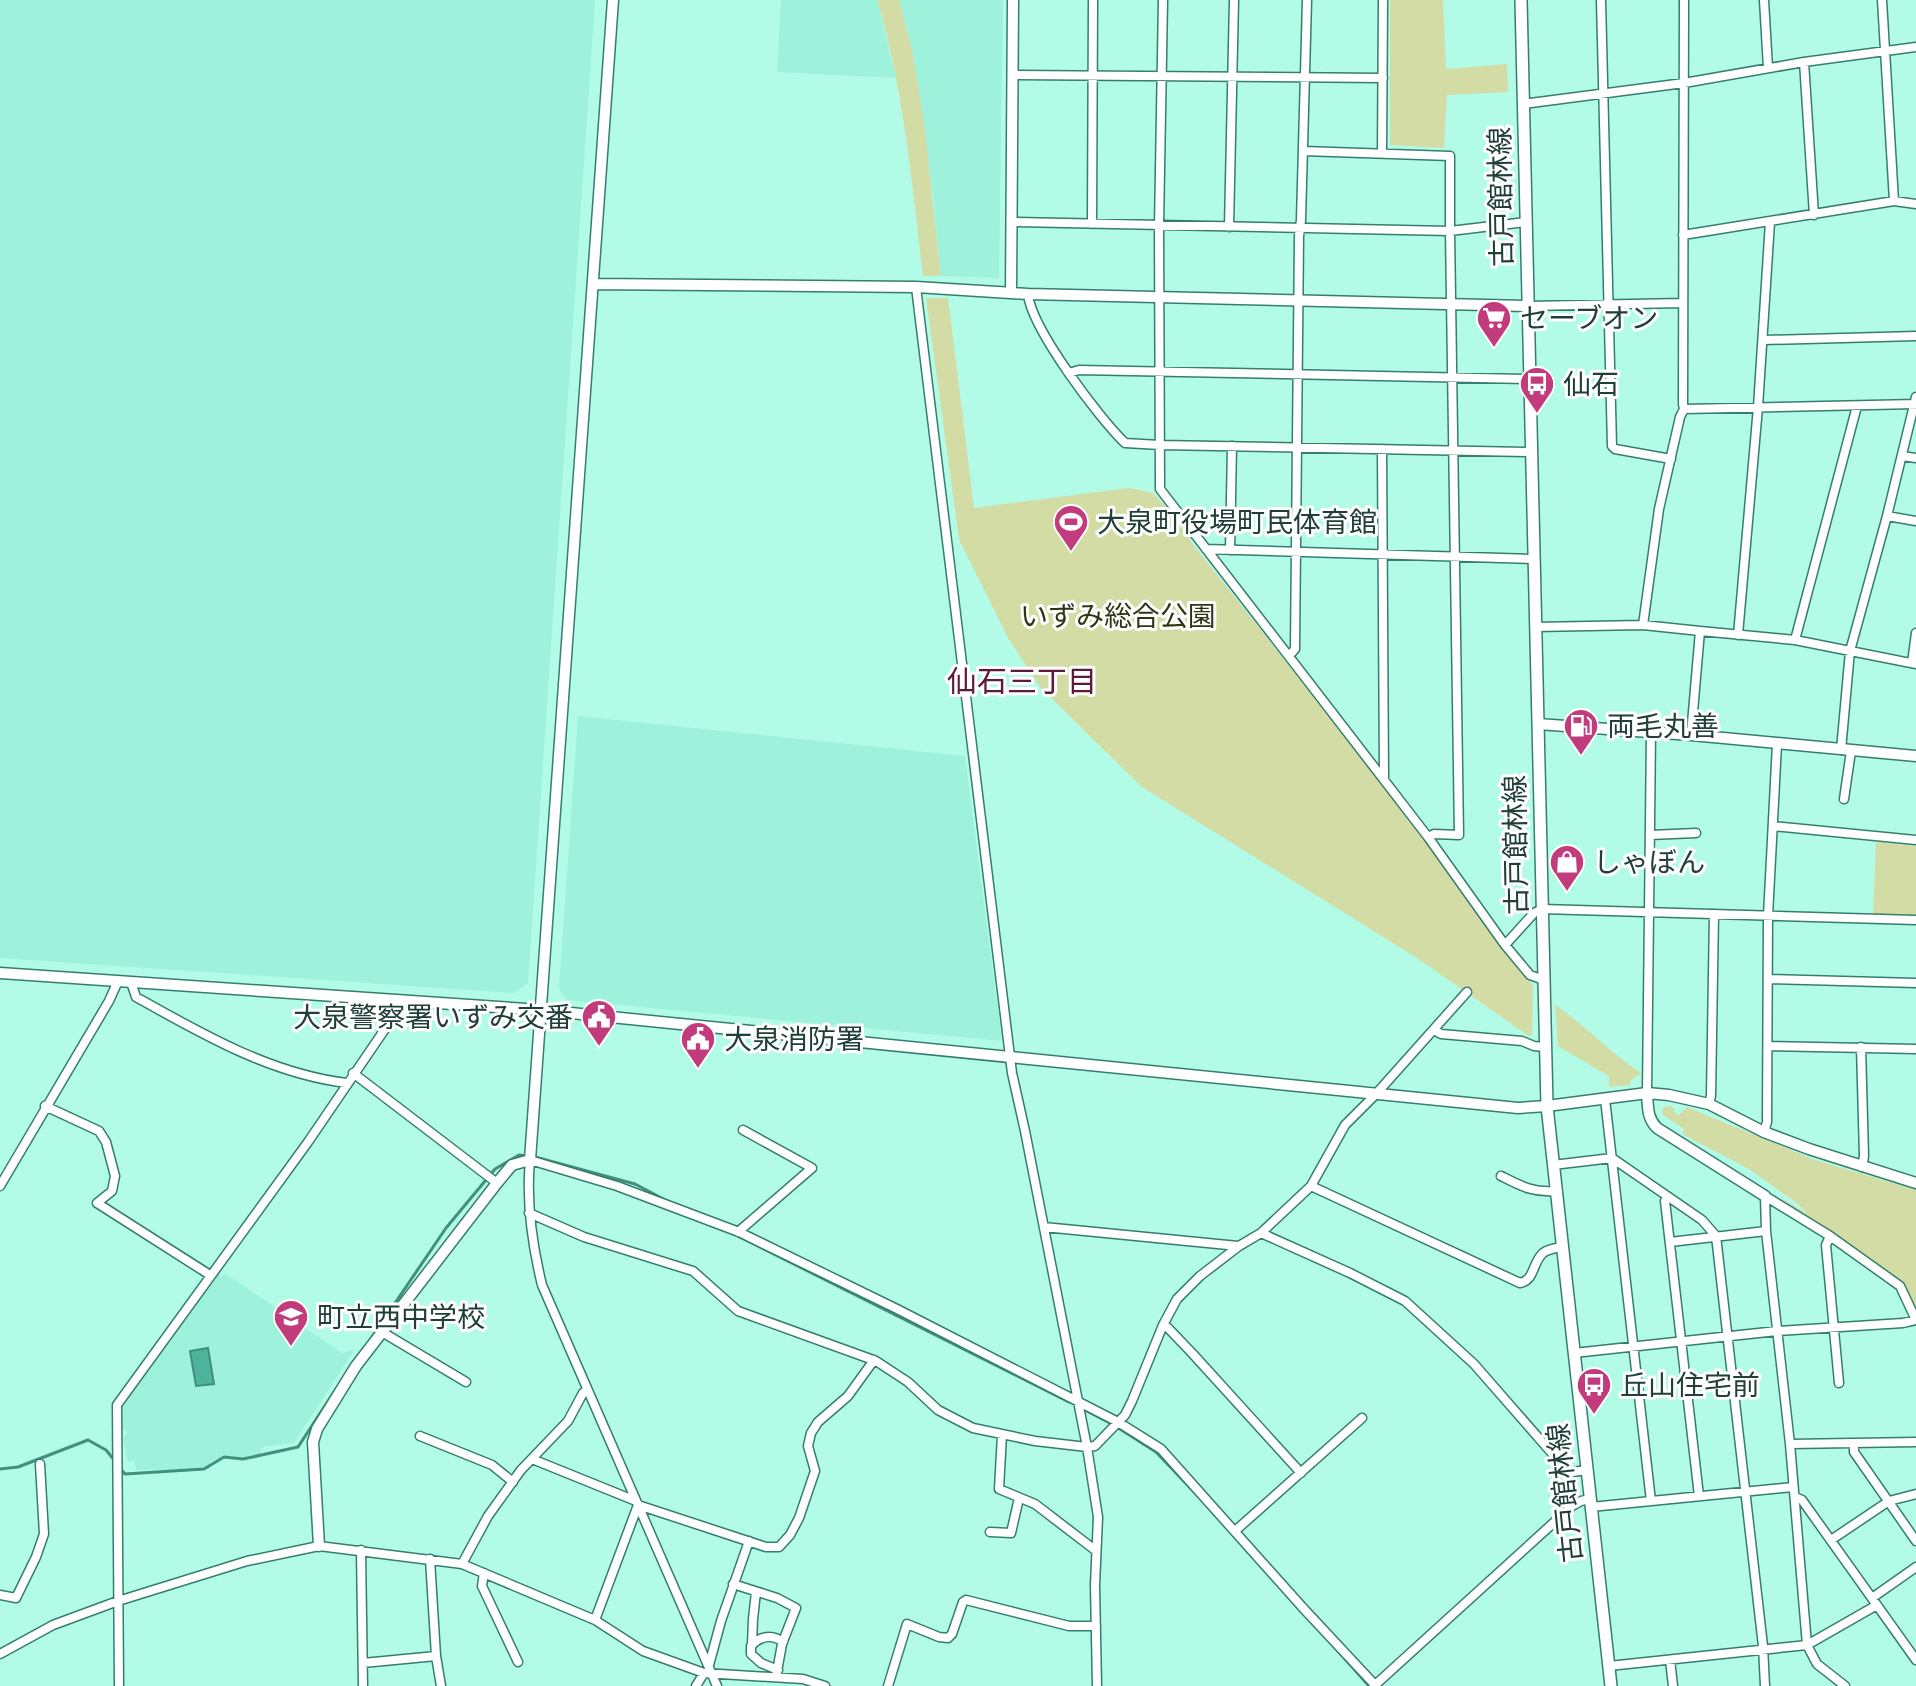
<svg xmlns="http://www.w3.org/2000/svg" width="1916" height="1686" viewBox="0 0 1916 1686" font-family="Jost,'Noto Sans JP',sans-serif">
	<rect width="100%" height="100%" fill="#b2fbe7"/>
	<path fill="#9ef1db" d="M0 0H595L528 983 514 993 0 958Z
		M781 0H877L896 78 777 72Z
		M899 0H1003L999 278 941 276 933 195 912 49Z
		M578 716 965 756 1002 1041 567 1000 559 989Z
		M219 1270 221 1278 225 1273 342 1353 355 1349 294 1443 263 1447 258 1458 254 1459 225 1456 210 1462V1469L136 1470 134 1461 128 1462 123 1438 127 1434 126 1430H122L121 1404Z"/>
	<path fill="#d3dca4" d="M877 0H899L912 49 924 122 941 276H923C912 184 904 89 877 0Z
		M1390 0H1443L1446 69 1507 64 1508 92 1447 95 1444 148 1390 145Z
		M926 298H948L974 508 1129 488 1153 493 1167 508 1195 547 1418 829 1502 947 1533 986 1532 1035 1529 1036 1417 958 1142 787 1040 687 1007 636 959 539Z
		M1876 842 1916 846V915L1873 914Z
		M1555 1005C1585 1025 1610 1053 1641 1073L1630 1081V1085L1609 1087V1076L1558 1046Z
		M1670 1106 1674 1109 1675 1114 1679 1115 1687 1107 1815 1160 1916 1190V1309L1901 1281 1771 1192 1808 1214 1798 1204 1749 1169 1682 1134 1684 1129 1663 1115 1662 1110 1665 1107Z"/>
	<path fill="#4db39a" stroke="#40907c" stroke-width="2" d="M208 1348 214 1384 196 1386 190 1351Z"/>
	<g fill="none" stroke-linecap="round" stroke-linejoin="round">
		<path stroke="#40907c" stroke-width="3" d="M732 1233 1069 1402
			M372 1337 446 1228 495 1169 519 1155 535 1157 635 1184 671 1203
			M1085 1410 1110 1423
			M1120 1429 1156 1452 1198 1496
			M119 1467 125 1474 204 1469 224 1457 243 1459 298 1447 336 1389
			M0 1469 18 1467 88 1440 106 1450 115 1461
			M1331 1643 1369 1686"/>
		<defs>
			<path id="minor" d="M1163 0 1159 226 1160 489 1428 837 1505 945 1530 975 1544 980
				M1601 0 1612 446 1615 449 1671 459
				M1764 0 1768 68
				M1882 0 1894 201
				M1804 62 1814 215
				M1012 75 1383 78
				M1523 104 1684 83 1804 62 1916 47
				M1303 151 1450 156V231L1459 835 1434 834 1428 837
				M1382 153 1383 0
				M1011 222 1450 231 1526 222
				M1092 224 1093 0
				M1229 227 1234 0
				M1683 235 1894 201 1916 204
				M916 287 1012 1073 1025 1131 1087 1447 1098 1517 1095 1585 1097 1686
				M1028 294C1031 328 1099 418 1125 443L1160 445 1531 452
				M1528 306 1683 303
				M1764 340 1916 336
				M1069 373 1079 370 1529 379
				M1684 409 1916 404
				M1382 449 1384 779
				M1902 456 1916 458
				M1887 516 1916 521
				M1206 549 1534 559
				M1230 550 1232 446
				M1643 625 1659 509 1680 417 1684 409 1683 404 1684 0
				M1535 627 1643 625 1700 631 1795 640 1916 664
				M1738 635 1758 407 1770 222
				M1795 640 1857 406
				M1289 656 1295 649 1299 236 1301 220 1307 0
				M1912 663 1916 633
				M1691 735 1700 631
				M1841 750 1850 651 1887 516 1916 397
				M1844 799 1851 751
				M1773 826 1916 840
				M1650 835 1696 833
				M1505 945 1534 913 1542 909 1916 920
				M1768 979 1916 983
				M131 982 136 997C202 1034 271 1074 347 1083
				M1434 1030 1441 1034 1522 1041 1534 1046 1545 1047
				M1768 1046 1916 1049
				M1861 1047 1864 1156 1862 1167
				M353 1073 497 1183
				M1647 1093 1651 732
				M1605 1099 1651 1501
				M1709 1104 1711 1096 1714 914
				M45 1106 99 1131 106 1142 115 1176 112 1191 97 1203 210 1275
				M1764 1132 1767 1122 1768 916 1777 744
				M1553 1165 1612 1158 1702 1220 1716 1236 1763 1646 1765 1686
				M1501 1176C1521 1186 1533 1193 1556 1191
				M0 1186 109 1001 118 981
				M1311 1186 1520 1283C1535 1280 1532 1263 1543 1253 1548 1249 1556 1248 1562 1247
				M1667 1196 1665 1201 1699 1496
				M529 1213 584 1237 693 1271 738 1311 876 1361 908 1382 938 1410 973 1428 1035 1441 1087 1447 1095 1446 1125 1415 1132 1401 1163 1325 1177 1299 1200 1276 1239 1246 1261 1233 1311 1186 1345 1125 1376 1094 1467 992
				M1044 1227 1238 1246
				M738 1232 812 1168 743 1130
				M1261 1233 1350 1273 1405 1301 1474 1364 1564 1467 1573 1472 1587 1470
				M1830 1236 1826 1245 1839 1383
				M1670 1242 1766 1231
				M1163 1325 1168 1328 1192 1353 1301 1473
				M382 1332 466 1382
				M1574 1353 1777 1331 1903 1323 1916 1320
				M1002 1435 999 1489 1035 1504 1095 1550
				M420 1436 492 1465 513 1482
				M1790 1444 1916 1442
				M1854 1444V1452L1916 1541
				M532 1459 636 1501
				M1795 1497 1802 1500 1916 1660
				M1591 1507 1793 1487
				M1235 1531 1362 1418
				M990 1532 1011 1533 1019 1498
				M1831 1540 1889 1501 1916 1494
				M361 1550 363 1686
				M462 1564 488 1516 521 1470 568 1421 583 1393 587 1390
				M484 1573 482 1586 518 1662
				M733 1584 777 1598 796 1608 782 1644 776 1677
				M0 1595 16 1598 36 1557 44 1534 40 1464
				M1872 1598 1916 1567
				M595 1620 638 1505 766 1547H779L790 1535 799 1518 815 1471 808 1446 811 1433 818 1422 848 1396 874 1360
				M752 1644 753 1619 756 1592
				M0 1654 53 1625 118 1601 247 1561 319 1546 462 1564 595 1620 643 1651 704 1673 803 1679 825 1686
				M436 1656 441 1686
				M1670 1660 1673 1686
				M363 1663 436 1656 430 1559
				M709 1665 721 1621 749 1541
				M1609 1666 1807 1645 1877 1605
				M778 1670 761 1663 751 1654V1646C760 1636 772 1634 783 1642
				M119 1686 117 1405 308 1142 385 1029 399 1000
				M696 1686 704 1673
				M717 1686 542 1285C532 1244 526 1202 530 1160L617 1186 739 1232 897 1309 1118 1422 1161 1449 1304 1609 1375 1685
				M888 1686 907 1624 939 1637 948 1638 952 1634 963 1602 966 1600 1069 1626H1096
				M1374 1686 1572 1506 1581 1501 1590 1499
				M1845 1686 1817 1664 1807 1645 1790 1444 1766 1231 1765 1196 1830 1236 1900 1286 1916 1320"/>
			<path id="tertiary" d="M593 284 916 287 1028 294 1528 306
				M1011 293 1013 0
				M1538 724 1691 735 1916 756
				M0 973 541 1010 1518 1108 1547 1106 1647 1093 1669 1095 1709 1104 1764 1132 1809 1149 1916 1183
				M1647 1093C1648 1107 1647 1118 1657 1128L1765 1196
				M319 1546 313 1442 317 1429 356 1366 497 1183 512 1165 530 1160 613 0"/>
			<path id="secondary" d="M1521 0 1547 1106 1611 1686"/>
		</defs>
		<use href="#minor" stroke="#357e6c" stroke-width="11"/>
		<use href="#tertiary" stroke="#357e6c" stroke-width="13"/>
		<use href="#secondary" stroke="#357e6c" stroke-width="14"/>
		<use href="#minor" stroke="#fff" stroke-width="8"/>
		<use href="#tertiary" stroke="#fff" stroke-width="10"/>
		<use href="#secondary" stroke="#fff" stroke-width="11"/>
	</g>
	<defs>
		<symbol id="supermarket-pin" viewBox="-11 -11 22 30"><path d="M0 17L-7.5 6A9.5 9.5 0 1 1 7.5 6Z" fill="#c23b7c" stroke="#fff"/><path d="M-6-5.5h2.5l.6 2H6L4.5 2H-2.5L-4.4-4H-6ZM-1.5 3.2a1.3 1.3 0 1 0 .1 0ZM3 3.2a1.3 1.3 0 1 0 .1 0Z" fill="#fff"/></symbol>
		<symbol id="bus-pin" viewBox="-11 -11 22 30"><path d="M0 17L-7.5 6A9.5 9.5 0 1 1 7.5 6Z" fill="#c23b7c" stroke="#fff"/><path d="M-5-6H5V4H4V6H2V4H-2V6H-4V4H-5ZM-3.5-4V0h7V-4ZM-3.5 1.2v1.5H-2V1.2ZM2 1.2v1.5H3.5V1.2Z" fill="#fff"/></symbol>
		<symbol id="stadium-pin" viewBox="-11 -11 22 30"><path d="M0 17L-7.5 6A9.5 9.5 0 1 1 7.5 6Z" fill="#c23b7c" stroke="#fff"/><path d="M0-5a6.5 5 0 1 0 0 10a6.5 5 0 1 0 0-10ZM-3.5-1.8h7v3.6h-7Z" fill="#fff"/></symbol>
		<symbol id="fuel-pin" viewBox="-11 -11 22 30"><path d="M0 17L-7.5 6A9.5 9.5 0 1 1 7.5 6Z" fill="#c23b7c" stroke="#fff"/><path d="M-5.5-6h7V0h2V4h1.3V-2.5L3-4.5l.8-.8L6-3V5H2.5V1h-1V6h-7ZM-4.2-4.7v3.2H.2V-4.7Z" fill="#fff"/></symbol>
		<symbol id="shop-pin" viewBox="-11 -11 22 30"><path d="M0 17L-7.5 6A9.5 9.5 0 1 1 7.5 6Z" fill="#c23b7c" stroke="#fff"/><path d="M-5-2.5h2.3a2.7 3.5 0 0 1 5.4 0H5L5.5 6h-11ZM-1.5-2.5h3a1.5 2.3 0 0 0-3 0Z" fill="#fff"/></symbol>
		<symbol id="civic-pin" viewBox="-11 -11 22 30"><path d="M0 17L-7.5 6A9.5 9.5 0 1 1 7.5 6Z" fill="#c23b7c" stroke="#fff"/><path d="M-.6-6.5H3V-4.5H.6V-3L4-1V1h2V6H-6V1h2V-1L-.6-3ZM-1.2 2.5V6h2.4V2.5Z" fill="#fff"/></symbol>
		<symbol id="school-pin" viewBox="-11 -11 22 30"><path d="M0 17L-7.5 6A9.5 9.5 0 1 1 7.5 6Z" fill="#c23b7c" stroke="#fff"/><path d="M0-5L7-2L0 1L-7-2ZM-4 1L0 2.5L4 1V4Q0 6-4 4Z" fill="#fff"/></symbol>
	</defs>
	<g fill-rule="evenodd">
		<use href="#supermarket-pin" x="1474" y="298" width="40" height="54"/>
		<use href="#bus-pin" x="1517" y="364" width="40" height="54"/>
		<use href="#stadium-pin" x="1051" y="502" width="40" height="54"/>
		<use href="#fuel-pin" x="1561" y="706" width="40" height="54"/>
		<use href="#shop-pin" x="1547" y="842" width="40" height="54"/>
		<use href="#civic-pin" x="579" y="997" width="40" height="54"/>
		<use href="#civic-pin" x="678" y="1019" width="40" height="54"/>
		<use href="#school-pin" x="271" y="1297" width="40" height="54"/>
		<use href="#bus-pin" x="1574" y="1365" width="40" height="54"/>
	</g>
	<g text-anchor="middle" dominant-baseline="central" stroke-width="6" stroke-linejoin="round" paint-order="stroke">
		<g font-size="28" fill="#203f37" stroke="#fff">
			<text transform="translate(1501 197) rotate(-91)">古戸館林線</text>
			<text transform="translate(1516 845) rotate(-91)">古戸館林線</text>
			<text transform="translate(1565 1493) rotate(-96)">古戸館林線</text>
		</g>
		<g font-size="28" fill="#203f37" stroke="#fff" text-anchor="start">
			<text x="1520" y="318">セーブオン</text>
			<text x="1563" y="384">仙石</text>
			<text x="1097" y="522">大泉町役場町民体育館</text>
			<text x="1607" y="726">両毛丸善</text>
			<text x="1593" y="862">しゃぼん</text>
			<text x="573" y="1017" text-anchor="end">大泉警察署いずみ交番</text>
			<text x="724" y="1039">大泉消防署</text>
			<text x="317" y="1317">町立西中学校</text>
			<text x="1620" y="1385">丘山住宅前</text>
		</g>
		<g font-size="28" fill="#313514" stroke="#fff">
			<text x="1118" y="616">いずみ総合公園</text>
		</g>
		<g font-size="30" fill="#5c1b39" stroke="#fff">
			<text x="1022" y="681">仙石三丁目</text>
		</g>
	</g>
</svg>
